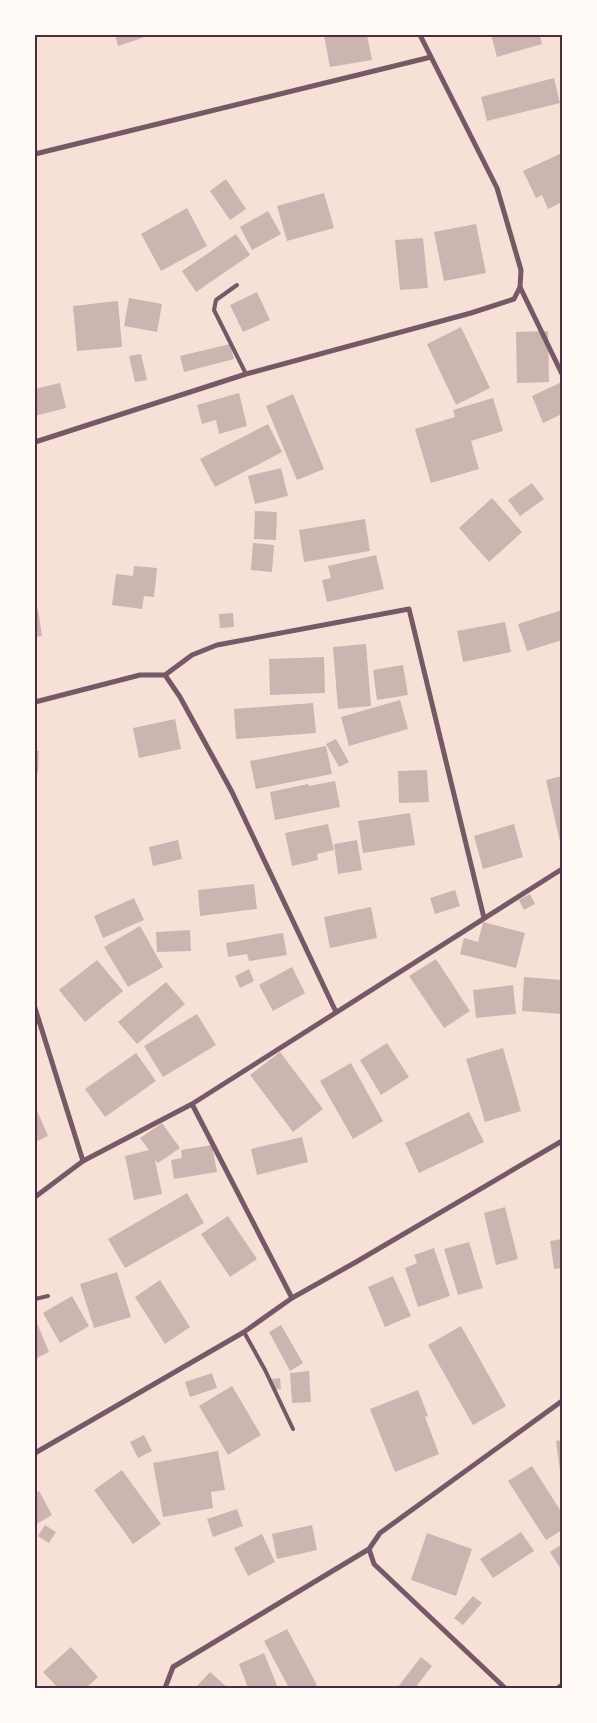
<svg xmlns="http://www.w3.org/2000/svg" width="597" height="1723" viewBox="0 0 597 1723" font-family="Barlow,sans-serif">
	<rect width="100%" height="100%" fill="#f7e1d7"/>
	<path fill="#ccb4b1" d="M115 35H151L118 46Z
		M324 35H367L372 60 330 67Z
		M491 35H540L542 44 497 57Z
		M554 78 560 103 487 121 481 97Z
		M562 153V202L548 209 542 195 536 198 523 171Z
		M226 179 246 209 230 220 210 191Z
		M324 193 334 228 287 241 277 206Z
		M187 208 207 246 161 271 141 234Z
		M268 211 281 234 252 250 240 227Z
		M476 224 486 273 444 281 434 232Z
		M236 234 250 255 196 292 182 271Z
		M423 238 428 288 400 290 395 240Z
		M257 292 270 320 243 332 230 305Z
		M129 298 162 304 157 332 124 326Z
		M118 301 122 347 77 351 73 306Z
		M461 327 490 388 456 405 427 344Z
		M548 331 549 382 517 383 516 332Z
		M230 344 234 359 184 372 180 356Z
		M141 354 147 380 135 382 129 356Z
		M562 382V414L543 423 532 396Z
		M60 383 66 408 35 416V389Z
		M239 393 247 426 219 434 216 420 202 424 197 405Z
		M293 394 324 469 297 480 266 406Z
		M493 398 503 431 471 441 479 469 431 483 415 429 455 417 453 410Z
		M268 424 282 452 215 487 200 459Z
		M281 468 288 496 255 504 248 476Z
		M532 483 544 499 520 516 508 500Z
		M492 498 522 532 489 562 459 528Z
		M255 511 277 512 276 540 254 539Z
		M365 519 370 551 304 562 299 530Z
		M253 543 274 545 272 572 251 570Z
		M376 555 384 589 327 602 322 580 331 578 328 566Z
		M134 566 157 568 154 597 144 596 142 609 112 605 116 574 133 576Z
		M35 609H38L42 636 35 637Z
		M562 610V640L527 651 518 624Z
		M233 613 234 627 220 628 219 614Z
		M505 622 511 652 463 662 457 631Z
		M366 644 371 706 338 709 333 647Z
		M324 657 325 693 270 695 269 659Z
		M403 665 408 695 377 700 373 670Z
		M400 700 408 729 349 746 341 717Z
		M313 703 316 733 236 739 234 709Z
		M175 719 181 749 139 758 133 728Z
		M336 739 349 762 339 767 326 744Z
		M326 746 332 774 256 789 250 761Z
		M35 751H39L38 773H35Z
		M427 770 429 802 399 803 398 771Z
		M562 776V842H560L546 780Z
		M335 781 340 807 275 820 270 792 308 784 309 786Z
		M410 813 415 845 363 853 358 821Z
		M328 824 334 850 317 854 318 860 292 866 285 833Z
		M514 824 523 857 483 869 474 836Z
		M178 840 182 859 153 866 149 847Z
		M357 840 362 870 338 874 334 844Z
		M254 884 257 909 200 916 198 890Z
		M455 890 460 906 435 914 430 898Z
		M530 894 535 904 524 910 519 900Z
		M134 898 144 920 103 938 94 916Z
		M371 907 377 938 330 948 324 917Z
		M483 922 525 933 516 968 460 954 464 938 478 942Z
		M140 926 163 967 128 987 104 947Z
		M190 930 191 951 157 952 156 932Z
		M283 933 287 955 249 961 247 954 228 957 226 943Z
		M436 959 470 1011 444 1028 409 976Z
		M97 960 123 991 85 1022 59 990Z
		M292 967 305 993 273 1011 259 985Z
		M249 969 254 981 240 988 235 976Z
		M524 977 562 980V1014L522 1011Z
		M166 982 185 1004 137 1044 118 1022Z
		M513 985 516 1014 476 1018 473 990Z
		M197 1014 216 1045 163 1077 144 1046Z
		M387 1043 409 1077 381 1095 360 1060Z
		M503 1048 521 1111 485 1122 466 1059Z
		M280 1052 323 1109 293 1132 250 1075Z
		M136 1053 156 1081 105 1117 85 1089Z
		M351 1063 383 1121 353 1139 320 1081Z
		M35 1106 48 1136 35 1142Z
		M469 1112 484 1142 419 1173 405 1143Z
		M162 1123 180 1148 158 1163 155 1160 162 1194 134 1200 125 1156 149 1150 140 1138Z
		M302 1137 308 1162 257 1175 251 1149Z
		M212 1145 217 1172 174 1179 171 1160 182 1158 181 1150Z
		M187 1193 204 1223 125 1268 108 1239Z
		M505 1207 518 1259 496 1265 484 1213Z
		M228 1216 257 1259 230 1277 201 1234Z
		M562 1239V1268L554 1269 550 1241Z
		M469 1242 483 1288 458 1295 444 1249Z
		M434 1248 450 1296 418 1307 405 1268 417 1263 414 1255Z
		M117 1272 131 1317 94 1328 80 1284Z
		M393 1276 411 1316 385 1327 368 1287Z
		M160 1280 190 1327 165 1344 135 1297Z
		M72 1296 89 1326 60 1343 43 1313Z
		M35 1318 49 1352 35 1359Z
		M281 1325 303 1363 290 1371 269 1332Z
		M461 1326 506 1406 473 1425 428 1345Z
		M309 1371 311 1402 292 1403 290 1373Z
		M212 1373 217 1388 190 1397 185 1382Z
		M280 1378 281 1389 272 1390 271 1379Z
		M232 1386 261 1435 228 1455 199 1406Z
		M418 1390 428 1416 425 1417 439 1454 395 1472 370 1409Z
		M144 1435 152 1451 138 1458 130 1442Z
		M562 1440V1470L560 1471 556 1441Z
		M218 1451 225 1490 211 1492 213 1508 163 1517 153 1463Z
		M532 1466 562 1513V1530L546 1540 508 1481Z
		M122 1470 161 1524 133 1544 94 1490Z
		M39 1491 52 1515 35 1525V1493Z
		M237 1509 243 1526 213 1537 207 1519Z
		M45 1525 56 1532 49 1543 38 1536Z
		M312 1525 317 1550 277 1559 272 1534Z
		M521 1532 534 1551 493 1578 480 1559Z
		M427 1533 472 1549 456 1596 411 1580Z
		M262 1534 275 1562 248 1576 234 1548Z
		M562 1544V1571L550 1552Z
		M473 1596 482 1603 463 1625 454 1618Z
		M287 1629 317 1685 311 1688H289L264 1641Z
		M71 1647 98 1677 86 1688H58L43 1672Z
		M264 1653 278 1688H248L239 1664Z
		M421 1657 432 1666 415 1688H397Z
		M210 1672 228 1688H195Z"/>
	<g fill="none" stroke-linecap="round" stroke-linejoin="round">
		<path stroke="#755966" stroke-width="4" d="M237 285 216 300 214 310 246 374
			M35 1299 48 1296
			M244 1332 265 1370 293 1429"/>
		<path stroke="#755966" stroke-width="5" d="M35 154 431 57
			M520 287 562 374
			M35 442 246 374 471 313 514 299 520 287 521 270 497 188 420 35
			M165 675 192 655 217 645 409 609 484 918
			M35 702 140 675H165L180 697 232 792 336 1012
			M35 1008 83 1161
			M192 1104 292 1298
			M35 1197 83 1161 192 1104 562 869
			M35 1453 244 1332 292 1298 356 1262 562 1141
			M369 1549 374 1564 505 1688
			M165 1688 173 1667 369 1549 380 1533 562 1401
			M558 1688 562 1685"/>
	</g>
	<rect width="597" height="1723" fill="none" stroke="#fffaf5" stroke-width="72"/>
	<rect x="36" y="36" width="525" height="1651" fill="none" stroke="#4a2c40" stroke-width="2"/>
</svg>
